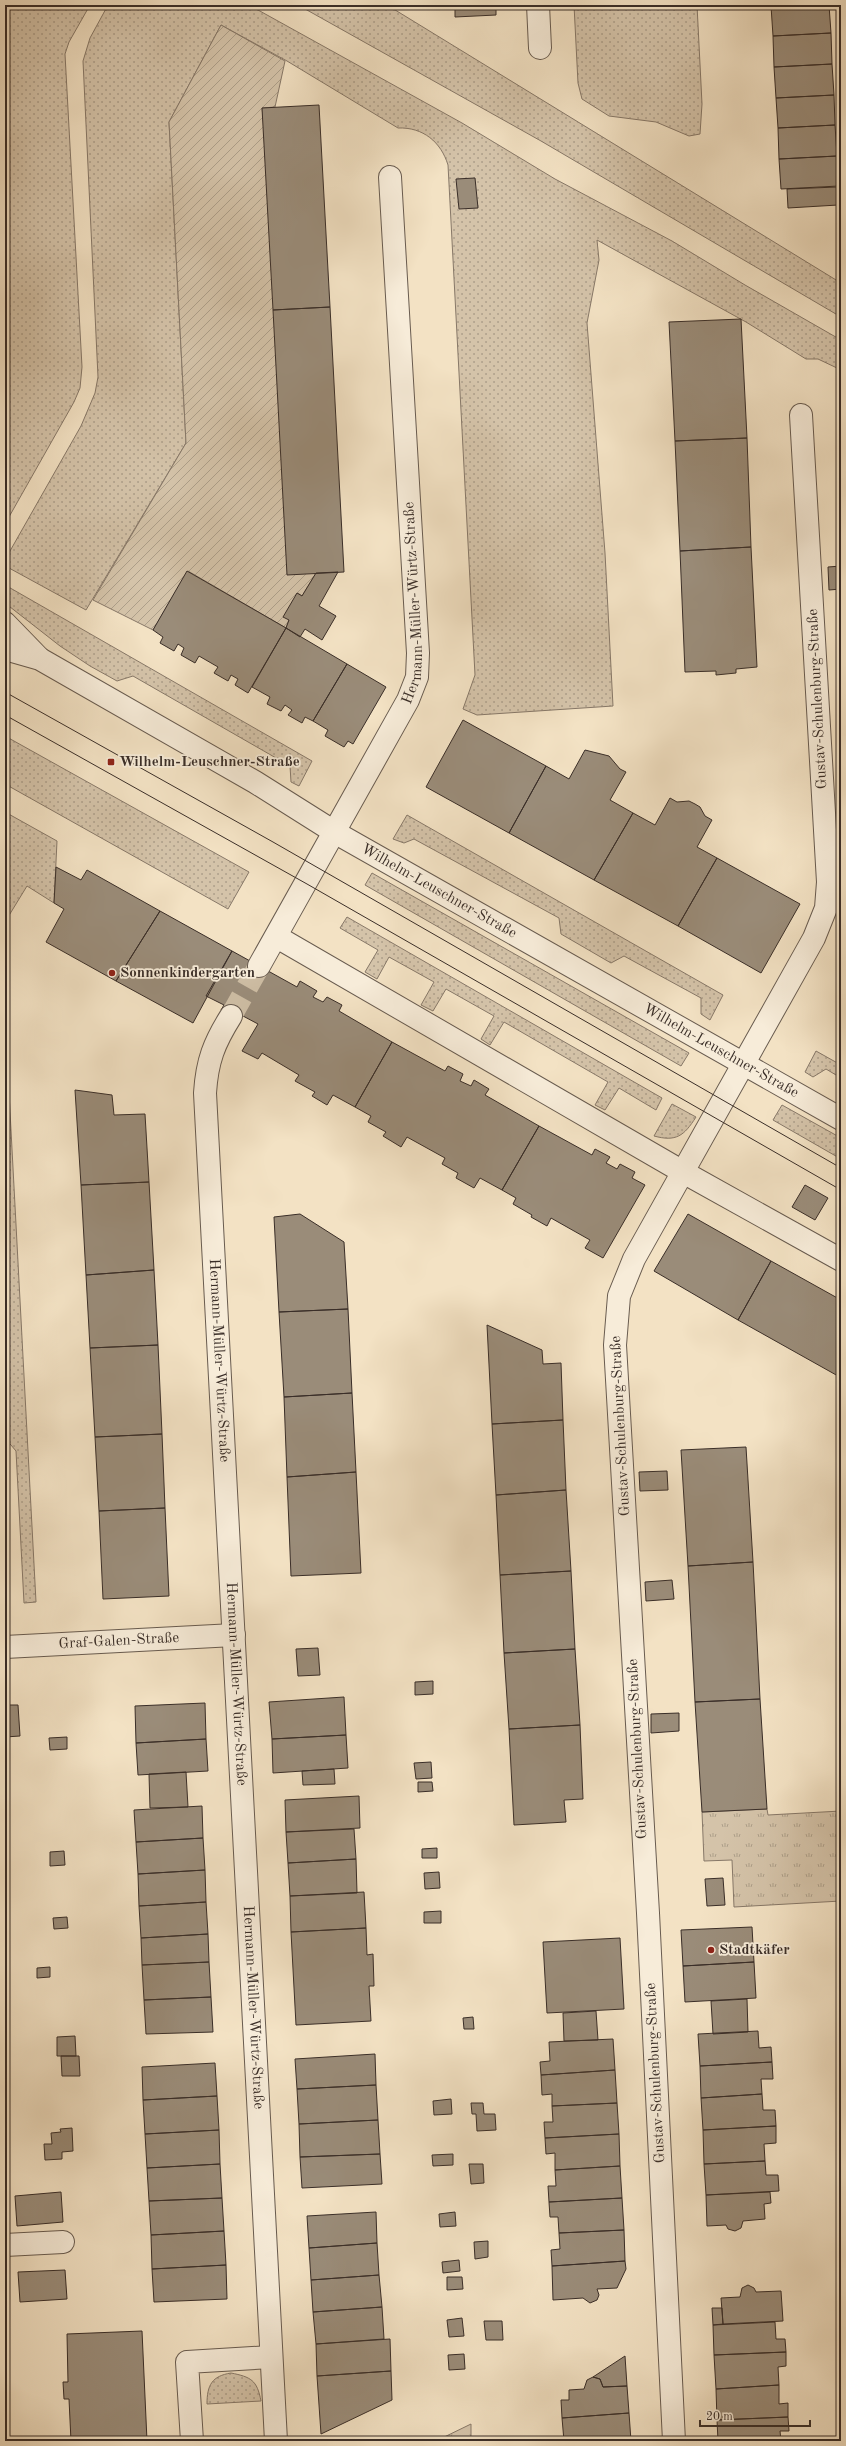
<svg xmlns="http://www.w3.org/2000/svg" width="846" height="2446" viewBox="0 0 846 2446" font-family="'Old Standard TT',serif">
	<defs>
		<pattern id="grass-dots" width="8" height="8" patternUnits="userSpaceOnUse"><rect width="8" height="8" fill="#d4c3a9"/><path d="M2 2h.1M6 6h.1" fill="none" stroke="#ad9f8a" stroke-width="1.8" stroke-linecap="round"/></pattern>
		<pattern id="park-tufts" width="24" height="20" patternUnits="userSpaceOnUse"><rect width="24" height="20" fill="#d4c3a9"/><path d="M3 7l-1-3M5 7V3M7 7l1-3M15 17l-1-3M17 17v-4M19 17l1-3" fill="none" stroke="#ad9f8a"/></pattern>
		<pattern id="garden-furrows" width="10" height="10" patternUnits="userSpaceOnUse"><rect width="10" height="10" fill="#d4c3a9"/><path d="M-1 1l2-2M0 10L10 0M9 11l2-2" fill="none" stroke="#ad9f8a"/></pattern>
	</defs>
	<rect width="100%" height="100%" fill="#f3e2c4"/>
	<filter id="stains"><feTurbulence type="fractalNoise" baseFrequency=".005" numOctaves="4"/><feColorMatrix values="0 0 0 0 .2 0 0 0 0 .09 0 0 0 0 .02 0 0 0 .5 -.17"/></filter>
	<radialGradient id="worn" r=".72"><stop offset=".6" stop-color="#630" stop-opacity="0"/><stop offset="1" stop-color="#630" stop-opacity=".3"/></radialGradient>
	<path fill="url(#grass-dots)" stroke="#877868" d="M5 5H90L69 42 65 54 82 367 80 388 74 402 5 524Z
		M108 5H249L462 123 555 179 672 241 745 285 841 340V373L837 368 818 359H806L746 322 597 240 599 260 587 323 605 553 613 706 477 715 463 709 475 675 448 165C441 142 423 127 398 128L287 61 221 25 169 122 186 443 86 610 9 568 7 562 10 551 81 426 95 393 98 377 83 61 90 38Z
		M298 5H387L841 283V317L541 141Z
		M574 5H697L702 104 700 134 689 136 656 122 609 116 582 99 578 83Z
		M5 585 312 761 299 786 291 782 290 766 133 676 117 681 90 666 60 646 5 603Z
		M5 736 249 872 228 909 5 784Z
		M5 812 57 841 54 903 27 886 5 922Z
		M407 815 723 995 710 1020 701 1014V998L624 956 611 963 561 934 559 918 414 839 404 843 393 839Z
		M372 873 689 1053 681 1066 365 885Z
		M347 917 662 1098 656 1110 619 1088 605 1110 595 1105 608 1082 504 1022 490 1045 481 1039 494 1016 446 989 433 1011 421 1005 434 982 389 957 377 979 365 972 378 950 340 928Z
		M5 1017 36 1602 24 1603 16 1451 5 1438Z
		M816 1051 841 1065V1078L826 1069 813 1077 805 1072Z
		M672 1104 696 1117C684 1136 676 1142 654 1136Z
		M782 1105 841 1138V1159L773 1120Z
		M231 2373C251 2377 257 2380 261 2401L207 2404C207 2385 212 2376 231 2373Z"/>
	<path fill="url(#park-tufts)" stroke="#877868" d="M767 1809 768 1815 841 1811V1901L734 1907 732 1860 704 1861 702 1812Z
		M471 2424V2441H436Z"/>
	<path fill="url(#garden-furrows)" stroke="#877868" d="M221 25 285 61 275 107 262 108 316 573 302 596 298 593 286 628 188 571 153 630 93 600 186 443 169 122Z"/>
	<path fill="#9a8c79" stroke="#3a2e28" d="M455 5H496V15L455 17Z
		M829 5 831 33 773 36 771 6Z
		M831 33 832 64 774 67 773 36Z
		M832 64 834 95 776 98 774 67Z
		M834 95 835 125 778 128 776 98Z
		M319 105 330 307 273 310 262 108Z
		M835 125 837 156 779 159 778 128Z
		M837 156 839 186 781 189 779 159Z
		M475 178 478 208 459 209 456 179Z
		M837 187 838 205 788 208 787 189Z
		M330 307 344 572 287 575 273 310Z
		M741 319 747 438 675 441 669 322Z
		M747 438 751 547 680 551 675 441Z
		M751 547 757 667 736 669V673L716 675V671L685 672 680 551Z
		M841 566V589L829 590 828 567Z
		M187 571 286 628 248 693 235 685 238 679 231 675 228 681 214 673 218 667 199 656 195 663 181 655 184 648 178 644 174 651 160 643 163 637 153 630Z
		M338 572 319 606 336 616 322 640 305 629 300 637 286 628 289 620 283 617 297 593 302 596 316 573Z
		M286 628 347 664 313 721 305 717 302 723 288 715 292 710 285 705 281 711 267 704 270 697 252 687Z
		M347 664 386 687 353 744 348 741 344 747 325 736 328 730 313 721Z
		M463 720 546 766 509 833 426 787Z
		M585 750 609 756 620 769 626 772 610 800 633 813 594 880 509 833 546 766 569 779Z
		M838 764H841V787H840Z
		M670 798 677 802 689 801 695 804 700 807 705 816 712 820 697 847 717 858 678 926 594 880 633 813 655 825Z
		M717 858 800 904 761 973 678 926Z
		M56 867 81 880 87 870 160 911 116 981 46 942 64 909 54 903Z
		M160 911 232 951 193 1023 116 981Z
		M232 951 297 987 300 981 317 991 313 997 323 1002 327 997 342 1005 339 1011 392 1042 355 1107 333 1095 327 1105 312 1096 315 1092 295 1081 299 1075 262 1053 258 1059 242 1051 258 1024 243 1016 240 1021 231 1016 221 1010 224 1005 206 996Z
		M392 1042 445 1071 448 1066 463 1074 460 1081 471 1086 474 1080 489 1089 485 1095 539 1126 502 1190 480 1178 474 1188 456 1178 458 1173 442 1164 445 1158 407 1137 401 1147 383 1136 386 1132 368 1122 371 1116 355 1107Z
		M75 1090 112 1095 114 1115 145 1114 149 1182 81 1185Z
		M539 1126 592 1155 595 1149 610 1157 606 1163 617 1169 620 1164 635 1172 632 1178 645 1185 603 1258 585 1248 590 1240 551 1218 547 1226 531 1217 532 1215 513 1204 516 1198 502 1190Z
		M149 1182 154 1270 86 1275 81 1185Z
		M805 1185 828 1198 815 1220 792 1207Z
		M300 1214 344 1242 348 1309 279 1312 274 1217Z
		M688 1214 771 1261 738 1320 654 1271Z
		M771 1261 841 1300V1372L838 1376 738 1320Z
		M154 1270 158 1345 90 1348 86 1275Z
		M348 1309 352 1393 284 1397 279 1312Z
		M487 1325 542 1350 543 1364 561 1363 563 1420 492 1424Z
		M158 1345 162 1434 95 1437 90 1348Z
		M352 1393 356 1472 287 1477 284 1397Z
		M563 1420 566 1490 496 1495 492 1424Z
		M162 1434 165 1508 99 1511 95 1437Z
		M746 1447 753 1562 688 1566 681 1450Z
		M667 1471 668 1490 640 1491 639 1472Z
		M356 1472 361 1573 291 1576 287 1477Z
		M566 1490 571 1571 500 1575 496 1495Z
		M165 1508 169 1596 103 1599 99 1511Z
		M753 1562 760 1699 695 1702 688 1566Z
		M571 1571 575 1649 504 1653 500 1575Z
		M672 1580 674 1599 646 1601 645 1582Z
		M318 1648 320 1675 298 1676 296 1649Z
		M575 1649 580 1725 509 1729 504 1653Z
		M433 1681V1694L415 1695V1682Z
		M344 1697 346 1735 272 1739 269 1702Z
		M760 1699 767 1809 702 1812 695 1702Z
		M205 1703 206 1739 136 1743 135 1706Z
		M5 1705H18L20 1736 5 1737Z
		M679 1713V1731L651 1733V1714Z
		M580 1725 583 1799 564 1800 566 1822 514 1825 509 1729Z
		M346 1735 348 1768 273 1773 272 1739Z
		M67 1737V1749L50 1750 49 1738Z
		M206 1739 208 1771 138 1775 136 1743Z
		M431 1762 432 1778 416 1779 414 1763Z
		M334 1769 335 1784 303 1785 302 1771Z
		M186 1772 188 1807 150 1808 149 1774Z
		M418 1782H432L433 1791 418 1792Z
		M359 1796 360 1828 286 1832 285 1800Z
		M202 1806 203 1838 136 1842 134 1810Z
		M354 1829 356 1859 288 1863 286 1832Z
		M203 1838 205 1870 138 1874 136 1842Z
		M437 1848V1858H422V1849Z
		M64 1851 65 1865 50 1866V1852Z
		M356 1859 357 1893 290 1896 288 1863Z
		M205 1870 206 1902 139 1906 138 1874Z
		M439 1872 440 1888 425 1889 424 1873Z
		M723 1878 725 1905 707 1906 705 1879Z
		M364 1892 366 1928 291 1932 290 1896Z
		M206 1902 208 1934 141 1938 139 1906Z
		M441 1911V1923H424V1912Z
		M67 1917 68 1928 54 1929 53 1918Z
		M752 1927 754 1962 683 1966 681 1930Z
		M366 1928 367 1955 373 1954 374 1986H369L371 2021 296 2025 291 1932Z
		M208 1934 209 1962 142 1965 141 1938Z
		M620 1938 624 2009 547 2013 543 1942Z
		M209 1962 211 1997 144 2000 142 1965Z
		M754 1962 756 1998 685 2002 683 1966Z
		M50 1967V1977L37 1978V1968Z
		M211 1997 213 2032 146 2034 144 2000Z
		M747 1999 748 2032 713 2034 711 2001Z
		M596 2011 598 2040 564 2041 563 2013Z
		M473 2017 474 2029H464L463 2018Z
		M758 2031 759 2048 771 2047 772 2062 700 2066 698 2034Z
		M75 2036 76 2056H57V2037Z
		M613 2039 615 2070 541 2075 540 2062 550 2061 549 2042Z
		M375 2054 376 2085 297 2089 295 2059Z
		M61 2056H79L80 2076H62Z
		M772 2062 773 2079H761L762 2094 701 2098 700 2066Z
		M215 2063 217 2096 143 2100 142 2067Z
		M615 2070 617 2103 552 2106V2094L542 2095 541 2075Z
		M376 2085 378 2120 299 2124 297 2089Z
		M762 2094 763 2110H775L776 2126 703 2130 701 2098Z
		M217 2096 219 2130 145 2134 143 2100Z
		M451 2099 452 2114 434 2115 433 2101Z
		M471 2103H483L484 2114H495L496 2130 477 2131 476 2114H472Z
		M617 2103 619 2134 545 2138 544 2122H553L552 2106Z
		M378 2120 380 2154 300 2157 299 2124Z
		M776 2126V2143L764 2144 765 2161 704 2164 703 2130Z
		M72 2128 73 2151 62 2152V2159L45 2160 44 2144H52L51 2133 61 2132 60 2129Z
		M219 2130 220 2164 147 2168 145 2134Z
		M619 2134 620 2166 555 2170V2153L546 2154 545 2138Z
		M380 2154 382 2184 302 2188 300 2157Z
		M453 2154V2165L433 2166 432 2155Z
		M765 2161 766 2175H778L779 2191 706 2195 704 2164Z
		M220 2164 222 2198 149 2201 147 2168Z
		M469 2164H483L484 2183 471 2184Z
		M620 2166 622 2198 549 2202 548 2186H556L555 2170Z
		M61 2192 63 2222 17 2226 15 2196Z
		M770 2192 771 2203 764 2204 765 2219 743 2221 741 2228 735 2231 728 2229 726 2225 707 2226 706 2195Z
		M222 2198 224 2231 151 2235 149 2201Z
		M622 2198 624 2230 559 2233 558 2217H550L549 2202Z
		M376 2212 377 2243 309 2248 307 2216Z
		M455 2212 456 2226 440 2227 439 2214Z
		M624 2230 625 2261 552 2266 551 2250 560 2249 559 2233Z
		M224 2231 226 2265 152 2269 151 2235Z
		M488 2241V2257L475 2259 474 2242Z
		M377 2243 379 2275 311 2280 309 2248Z
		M459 2260 460 2271 443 2273 442 2262Z
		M625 2261 626 2269 617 2288 597 2289 599 2295 597 2300 590 2303 583 2298 553 2300 552 2266Z
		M226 2265 227 2299 154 2302 152 2269Z
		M65 2270 67 2299 20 2302 18 2272Z
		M379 2275 382 2307 313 2312 311 2280Z
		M447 2277H462L463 2289 447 2290Z
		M748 2285 754 2288 756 2292 781 2291 783 2321 723 2324 721 2298 740 2297 742 2288Z
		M382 2307 384 2339 316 2344 313 2312Z
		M712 2308H722L723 2324 713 2325Z
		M462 2318 464 2336 449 2337 447 2320Z
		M484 2321H502L503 2340H486Z
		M775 2322 776 2339H785L786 2352 714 2355 713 2325Z
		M142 2331 147 2441H71L69 2399H64L63 2382H68L67 2334Z
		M390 2339 391 2371 317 2376 316 2344Z
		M786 2352V2366L778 2367 779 2385 716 2389 714 2355Z
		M464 2354 465 2369 449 2370 448 2355Z
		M625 2356 627 2386 603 2387 600 2379 593 2377Z
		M391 2371 392 2400 321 2434 317 2376Z
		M593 2377 600 2379 603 2387 627 2386 629 2413 562 2418 561 2400H569V2390L584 2389 587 2380Z
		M779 2385V2404L788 2403V2417L717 2420 716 2389Z
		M629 2413 631 2441H564L562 2418Z
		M788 2417 789 2431H780L781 2441H718L717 2420Z"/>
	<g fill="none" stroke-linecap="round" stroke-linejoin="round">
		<path stroke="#cebea5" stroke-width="22" stroke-dasharray="22 11" stroke-linecap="butt" d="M231 1016 259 966"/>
		<defs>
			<path id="service" d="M5 2245 63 2242"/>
			<g id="minor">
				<path d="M538 5 540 48"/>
				<path d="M277 937 683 1172 841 1260"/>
				<path id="s1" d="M259 966 408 700 417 677 418 653 390 177"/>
				<path id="s2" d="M231 1016C214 1043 207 1061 205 1093L276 2441"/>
				<path id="s3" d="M5 1647 234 1635"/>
				<path d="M192 2441 187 2362 271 2357"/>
				<path d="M674 2441 648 1913 615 1345 619 1296 634 1259 814 938 826 908 828 882 801 415"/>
			</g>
			<g id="tertiary">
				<path d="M5 623 39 658"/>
				<path id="s4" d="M5 649 40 659 255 782 336 833 841 1119"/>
			</g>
		</defs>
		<use href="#service" stroke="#685b4f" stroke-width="24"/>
		<use href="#minor" stroke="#685b4f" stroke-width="24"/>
		<use href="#tertiary" stroke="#685b4f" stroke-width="24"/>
		<use href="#service" stroke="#f7ecd9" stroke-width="22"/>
		<use href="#minor" stroke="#f7ecd9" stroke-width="22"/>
		<use href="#tertiary" stroke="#f7ecd9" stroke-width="22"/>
		<path stroke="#3a2e28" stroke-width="1" d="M5 692 273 842 841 1168
			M5 715 307 884 841 1190"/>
	</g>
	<g fill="#8f2418" stroke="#f7ecd9" stroke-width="1.5">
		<rect x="107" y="758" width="8" height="8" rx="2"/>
		<circle cx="112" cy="973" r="4"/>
		<circle cx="711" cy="1950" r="4"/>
	</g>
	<g text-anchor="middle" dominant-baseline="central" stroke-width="3.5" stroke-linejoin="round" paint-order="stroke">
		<g font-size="15" fill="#3a2e28" stroke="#f7ecd9">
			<text stroke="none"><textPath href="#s1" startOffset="403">Hermann-Müller-Würtz-Straße</textPath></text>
			<text transform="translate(818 699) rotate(-93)">Gustav-Schulenburg-Straße</text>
			<text stroke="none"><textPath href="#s4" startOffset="498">Wilhelm-Leuschner-Straße</textPath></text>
			<text stroke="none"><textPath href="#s4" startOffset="822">Wilhelm-Leuschner-Straße</textPath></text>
			<text stroke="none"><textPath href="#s2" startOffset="350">Hermann-Müller-Würtz-Straße</textPath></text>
			<text transform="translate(621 1426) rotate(-93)">Gustav-Schulenburg-Straße</text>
			<text stroke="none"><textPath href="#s3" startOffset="114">Graf-Galen-Straße</textPath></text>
			<text stroke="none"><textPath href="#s2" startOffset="674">Hermann-Müller-Würtz-Straße</textPath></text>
			<text transform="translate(638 1749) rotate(-93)">Gustav-Schulenburg-Straße</text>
			<text stroke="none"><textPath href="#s2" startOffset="998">Hermann-Müller-Würtz-Straße</textPath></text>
			<text transform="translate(656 2073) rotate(-93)">Gustav-Schulenburg-Straße</text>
		</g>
		<g font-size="15" font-weight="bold" fill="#3a2e28" stroke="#f7ecd9" text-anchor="start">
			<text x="119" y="762">Wilhelm-Leuschner-Straße</text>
			<text x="120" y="973">Sonnenkindergarten</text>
			<text x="719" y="1950">Stadtkäfer</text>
		</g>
	</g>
	<rect width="846" height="2446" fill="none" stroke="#f3e2c4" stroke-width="20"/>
	<rect x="6" y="6" width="834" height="2434" fill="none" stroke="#3a2e28" stroke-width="2"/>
	<rect x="10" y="10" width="826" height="2426" fill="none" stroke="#3a2e28"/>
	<path d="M700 2420v6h110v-6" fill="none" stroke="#3a2e28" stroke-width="2"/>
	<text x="706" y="2420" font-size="12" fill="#3a2e28" stroke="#f7ecd9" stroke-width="3" paint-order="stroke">20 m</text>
	<rect width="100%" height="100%" filter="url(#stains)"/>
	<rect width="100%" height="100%" fill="url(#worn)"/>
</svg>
